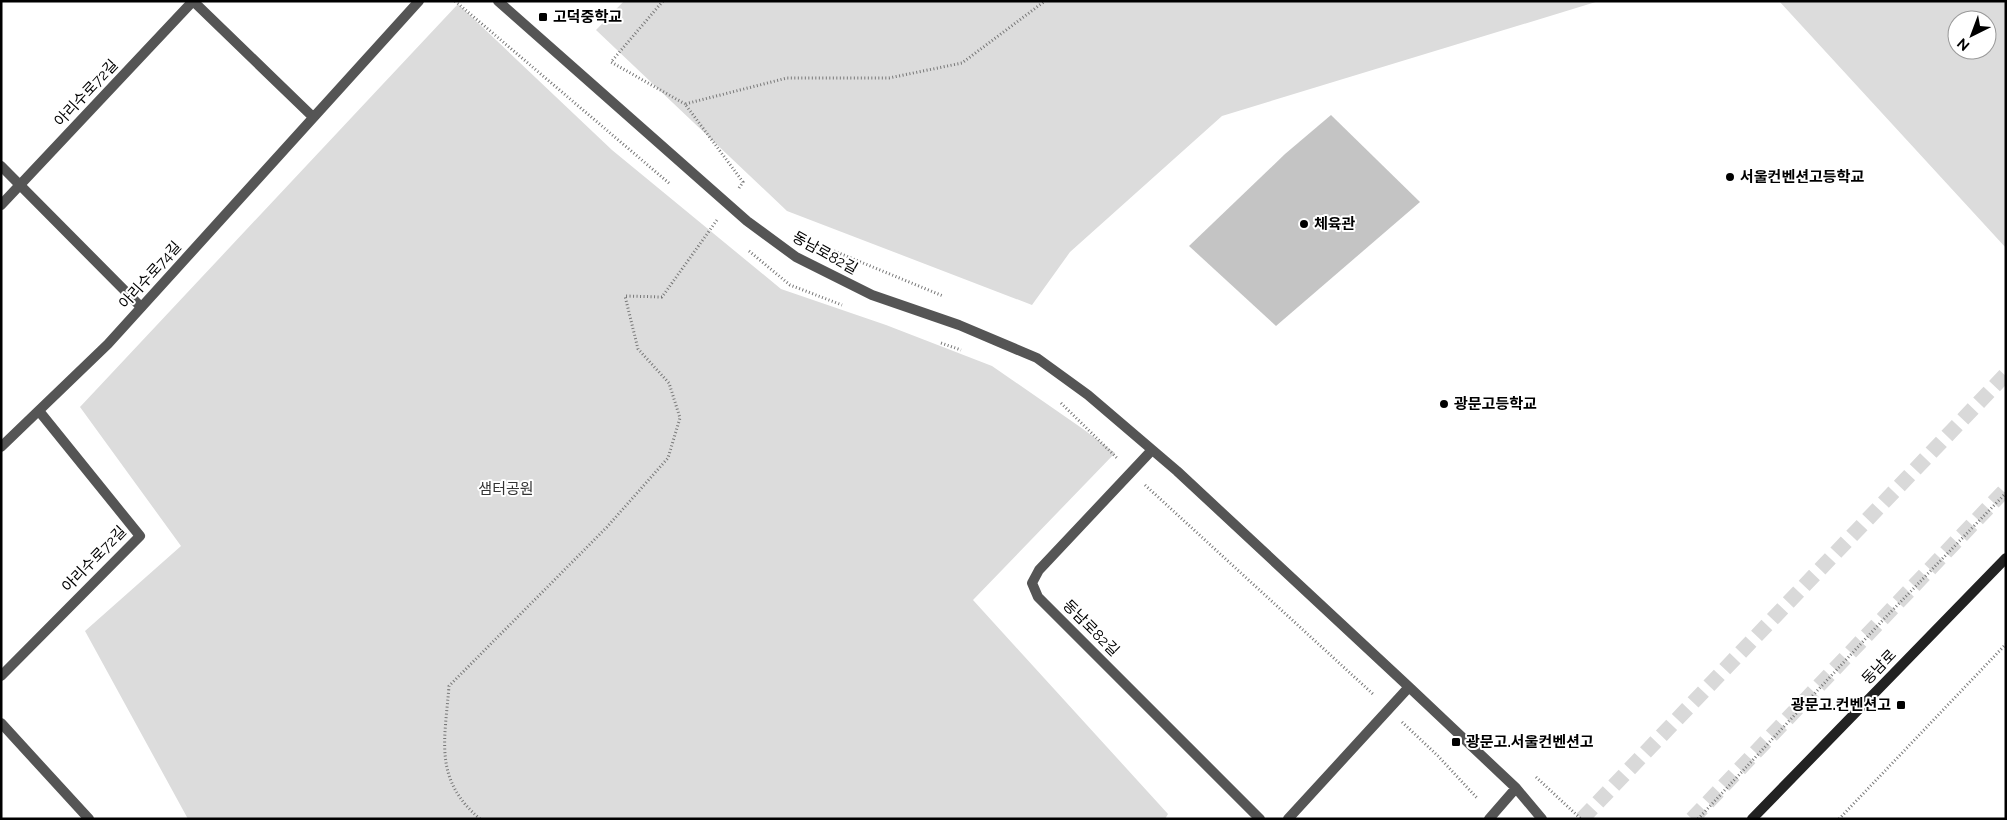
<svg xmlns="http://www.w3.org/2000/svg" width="2007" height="820" viewBox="0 0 2007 820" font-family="Raleway,'Noto Sans KR',sans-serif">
	<rect width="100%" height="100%" fill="#fff"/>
	<path fill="#dcdcdc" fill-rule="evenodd" d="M624 1H1599L1222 116 1070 252 1032 305 787 211 596 30Z
		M1779 1H2006V248ZM1957 20H1987V50H1957Z
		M458 4 612 150 781 289 886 325 992 366 1083 429 1115 453 973 600 1168 814 1165 819H188L85 631 181 546 80 407Z"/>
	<path fill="#c4c4c4" d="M1331 115 1420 202 1276 326 1189 246 1285 154Z"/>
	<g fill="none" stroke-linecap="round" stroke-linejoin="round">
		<path stroke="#d9d9d9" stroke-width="15" stroke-dasharray="15 8" stroke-linecap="butt" d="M1582 819 2006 374
			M1692 819 2006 489"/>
		<path stroke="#777" stroke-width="3" stroke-dasharray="1 2.5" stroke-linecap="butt" d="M455 1 670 184
			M663 1 611 62 685 104
			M739 188 743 182 685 104 787 78H889L962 63 1045 1
			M749 251 790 285 842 305
			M834 251 943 296
			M941 343 961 350
			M1061 403 1117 458
			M1145 485 1374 695
			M1402 722 1438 756 1478 799
			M1536 777 1581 819
			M480 819C433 779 445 740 449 686L607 527 668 458 680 418 669 383 638 349 625 296 662 297 717 220
			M1698 819 1883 620 2006 493
			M1839 819 2006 644"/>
		<path stroke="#555" stroke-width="10" d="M1 166 141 307"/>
		<path stroke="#555" stroke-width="10" d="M193 1 313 117
			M498 1 747 221 796 257 872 295 959 325 1037 358 1088 395 1177 471 1409 687 1516 788 1542 819
			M1 205 193 1
			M1 447 108 344 419 1
			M1152 450 1039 570 1032 583 1038 597 1260 819
			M1 676 140 536 39 411
			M1 723 89 819
			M1288 819 1409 687
			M1489 819 1516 788"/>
		<path stroke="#222" stroke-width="10" d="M1752 819 2006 558"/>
	</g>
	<g fill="#000" stroke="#fff" stroke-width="2">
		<rect x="538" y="12" width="10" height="10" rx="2.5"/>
		<circle cx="1730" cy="177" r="5"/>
		<circle cx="1304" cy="224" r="5"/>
		<circle cx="1444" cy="404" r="5"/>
		<rect x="1896" y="700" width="10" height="10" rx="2.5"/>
		<rect x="1451" y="737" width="10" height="10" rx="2.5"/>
	</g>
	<g text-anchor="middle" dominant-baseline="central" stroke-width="4" stroke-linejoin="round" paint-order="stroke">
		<g font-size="15" font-weight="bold" fill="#000" stroke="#fff" text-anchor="start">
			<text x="553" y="17">고덕중학교</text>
			<text x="1740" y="177">서울컨벤션고등학교</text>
			<text x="1314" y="224">체육관</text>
			<text x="1454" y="404">광문고등학교</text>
			<text x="1891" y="705" text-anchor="end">광문고.컨벤션고</text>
			<text x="1466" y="742">광문고.서울컨벤션고</text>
		</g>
		<g font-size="15" fill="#000" stroke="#fff">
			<text transform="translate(86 93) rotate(-47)">아리수로72길</text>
			<text transform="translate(825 253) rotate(29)">동남로82길</text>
			<text transform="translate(150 275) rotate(-48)">아리수로74길</text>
			<text transform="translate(94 559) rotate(-46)">아리수로72길</text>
			<text transform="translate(1091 628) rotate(45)">동남로82길</text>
			<text transform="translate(1879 667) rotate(-46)">동남로</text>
		</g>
		<g font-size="15" fill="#333" stroke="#fff">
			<text x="506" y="489">샘터공원</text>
		</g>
	</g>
	<rect width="2007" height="820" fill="none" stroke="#000000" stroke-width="5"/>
	<g transform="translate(1972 35) rotate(222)"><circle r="24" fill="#ffffff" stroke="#999999"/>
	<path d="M0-4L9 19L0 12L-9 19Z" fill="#000000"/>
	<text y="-8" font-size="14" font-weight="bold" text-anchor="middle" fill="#000000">N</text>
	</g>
</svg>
